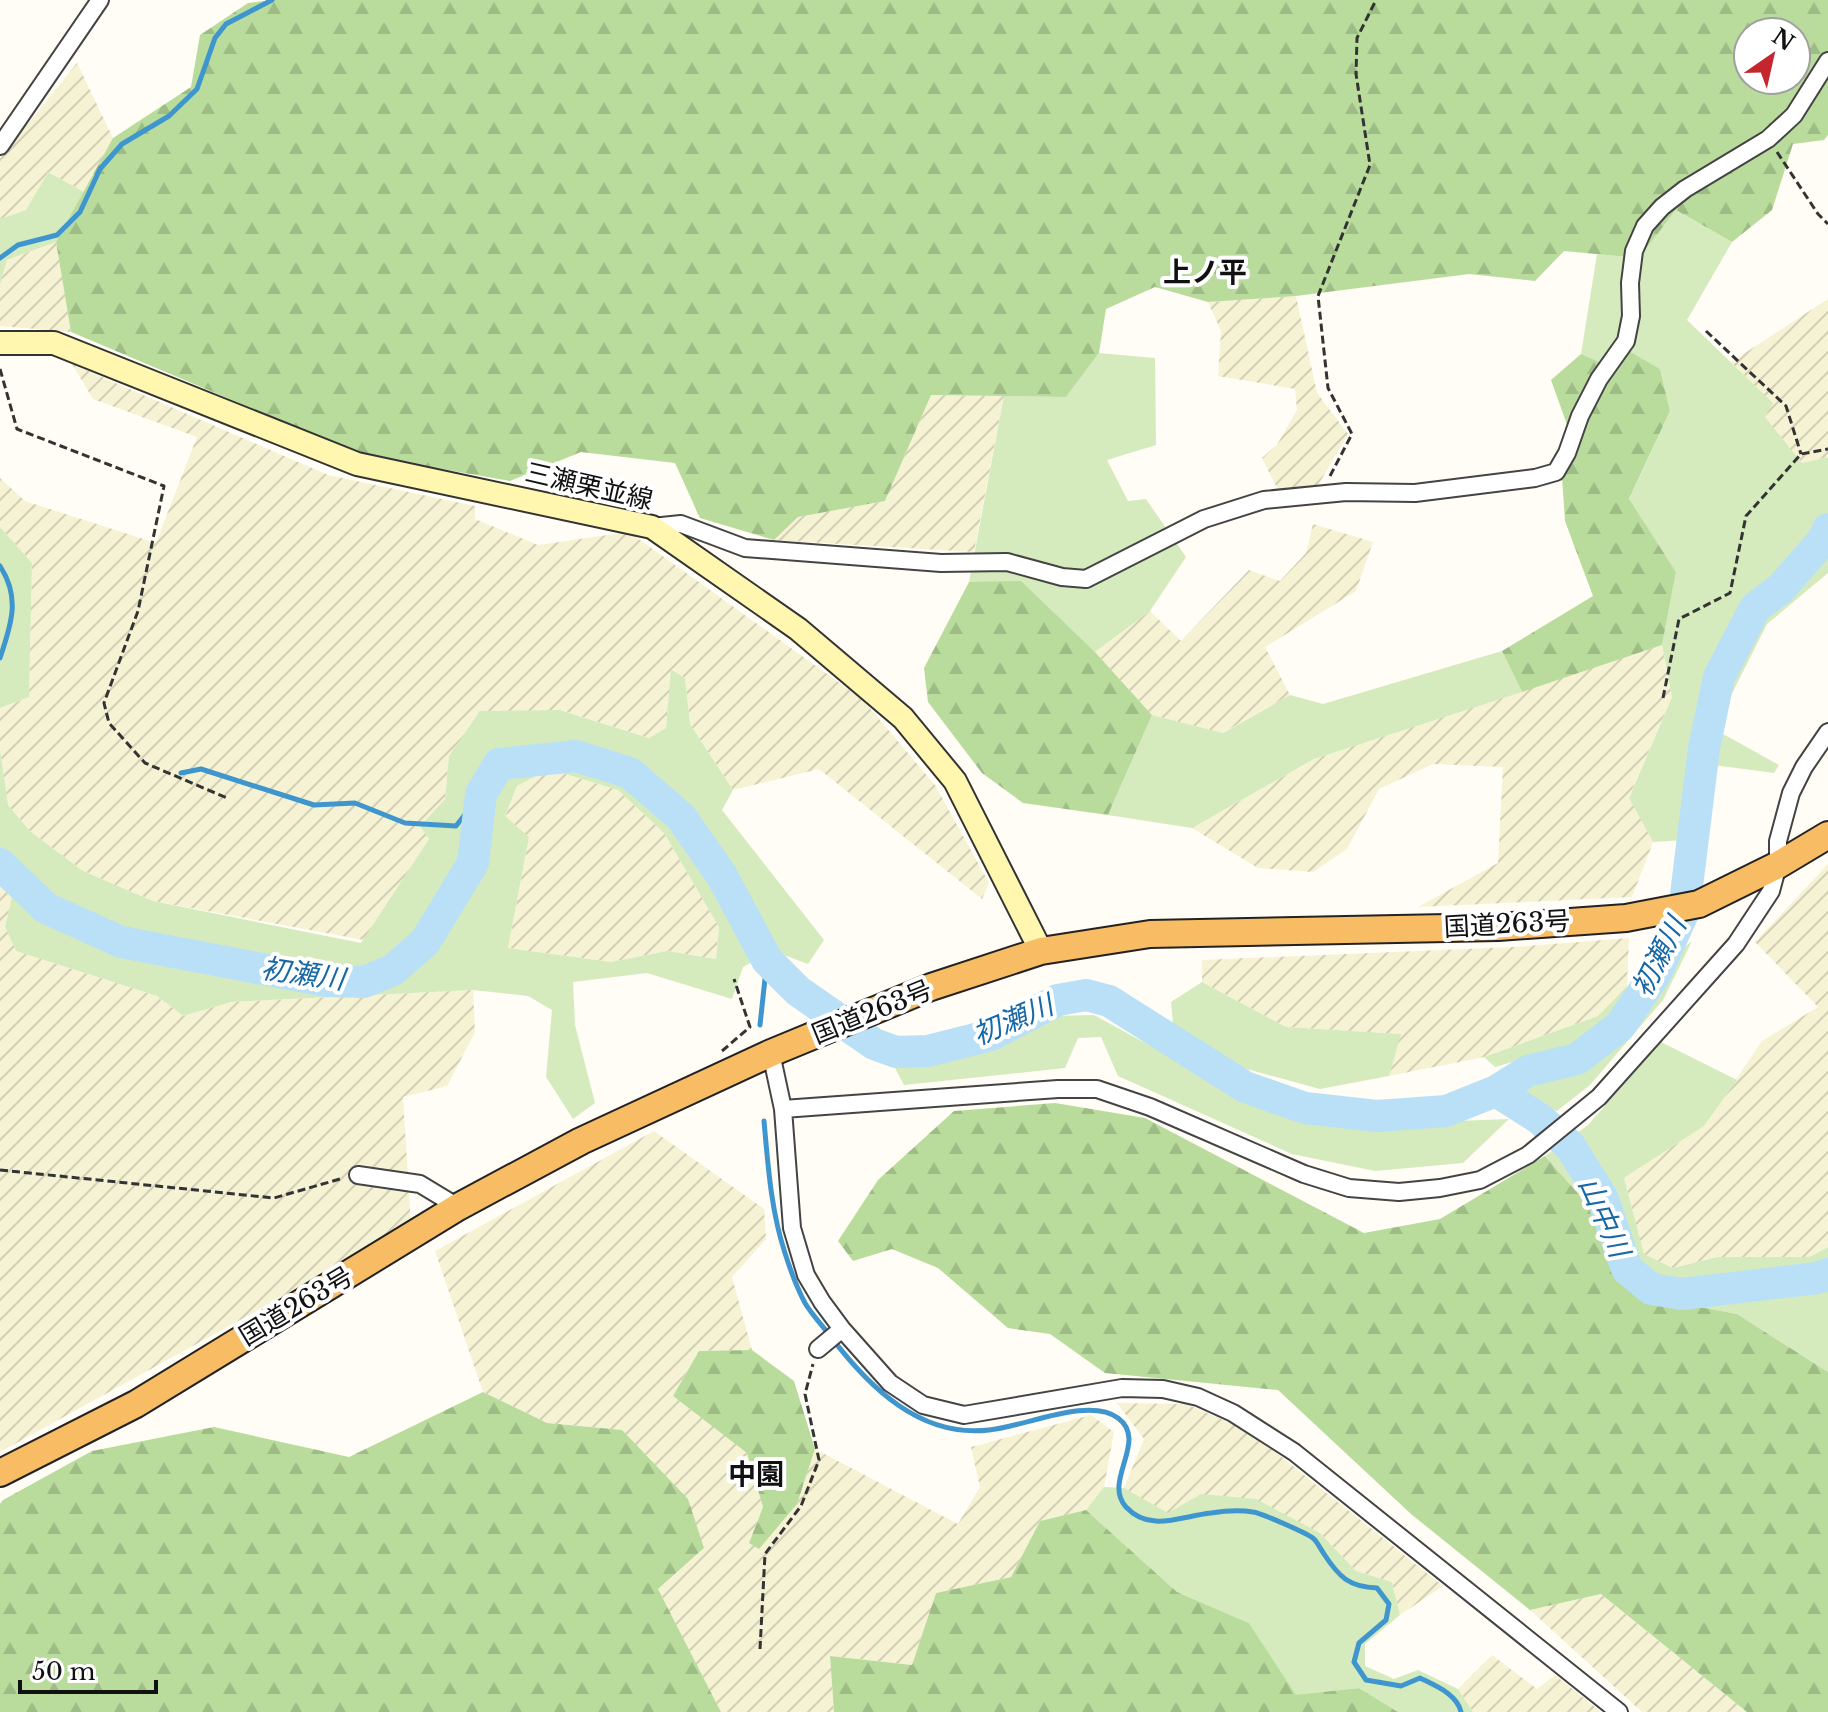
<svg xmlns="http://www.w3.org/2000/svg" width="1828" height="1712" viewBox="0 0 1828 1712" font-family="'Libre Baskerville','Noto Sans JP',serif">
	<defs>
		<pattern id="farmland-furrows" width="10" height="10" patternUnits="userSpaceOnUse" patternTransform="scale(2)"><rect width="10" height="10" fill="#f6f3d4"/><path d="M-1 1l2-2M0 10L10 0M9 11l2-2" fill="none" stroke="#d2cfb5"/></pattern>
		<pattern id="forest-firs" width="22" height="20" patternUnits="userSpaceOnUse" patternTransform="scale(2)"><rect width="22" height="20" fill="#b9dc9c"/><path d="M5 1l3.5 6h-7zM16 11l3.5 6h-7z" fill="#9ebc85"/></pattern>
	</defs>
	<rect width="100%" height="100%" fill="#fffdf5"/>
	<path fill="url(#farmland-furrows)" d="M77 63 113 138 84 192 48 172 26 210 0 219V158Z
		M56 242 71 332 0 326V285L7 260Z
		M1296 296 1317 393 1348 434 1317 487 1278 490 1262 458 1277 445 1297 410 1295 389 1218 376 1221 331 1208 302Z
		M1828 299V457L1802 463 1764 417 1772 403 1731 362Z
		M72 364 328 475 475 506V519L538 545 629 532 862 699 935 785 989 883 982 899 819 769 733 790 690 724 685 678 672 669 666 728 649 738 561 710 449 756 445 799 420 825 429 839 364 940 153 901 83 871 30 831 8 805 0 749V708L29 697 32 563 0 527V478L25 501 156 543 197 437 93 399Z
		M931 395 1004 396 974 552 774 540 798 517 885 501Z
		M1313 524 1373 542 1356 591 1265 647 1290 695 1222 733 1152 715 1095 652 1150 611 1181 641 1249 570 1280 581 1306 553Z
		M1662 645 1672 697 1629 797 1653 842 1632 897 1418 907 1498 863 1503 767 1433 764 1379 789 1347 849 1313 872 1258 868 1192 828 1314 759Z
		M549 769 618 790 664 833 719 927 716 959 667 951 611 962 508 948 529 837 505 817 517 786Z
		M1828 864V1247L1809 1257H1717L1673 1268 1644 1255 1624 1178 1704 1126 1762 1041 1818 1007 1755 942Z
		M0 886 12 897 5 927 16 951 157 996 183 1016 230 1002 473 990 475 1032 447 1086 403 1097 411 1226 0 1452Z
		M1629 938 1627 986 1598 1016 1484 1057 1389 1076 1400 1034 1286 1027 1202 982V960L1513 947Z
		M654 1131 764 1209 766 1239 732 1277 752 1350 699 1351 673 1396 747 1452 763 1507 749 1543 797 1504 815 1449 958 1524 980 1487 971 1447 1091 1415 1114 1432 1104 1487 1086 1510 1040 1521 1011 1577 936 1593 912 1665 830 1656 834 1712H721L658 1589 704 1548 622 1430 547 1423 483 1392 435 1251Z
		M1117 1403 1186 1404 1249 1431 1443 1586 1400 1615 1392 1582 1356 1571 1320 1533 1201 1494 1168 1514 1124 1488 1144 1439Z
		M1601 1594 1747 1712H1642L1530 1610Z
		M1492 1655 1537 1689 1555 1675 1601 1712H1473L1458 1689Z"/>
	<path fill="#d5ebbd" fill-rule="evenodd" d="M48 172 84 192 56 242 7 260 0 285V219L26 210Z
		M1676 210 1732 242 1687 320 1773 403 1765 417 1802 463 1828 457V573L1767 624 1714 729 1779 765 1774 773 1713 765 1702 839 1653 842 1629 798 1672 697 1662 645 1676 572 1629 500 1670 411 1660 369 1619 345 1601 364 1581 354 1597 254 1639 258Z
		M1099 353 1155 358 1156 445 1107 460 1128 501 1146 499 1186 557 1150 611 1095 652 1021 582H969L1004 396 1066 397Z
		M0 527 32 563 29 697 0 708Z
		M1502 651 1522 692 1314 759 1192 828 1108 815 1152 715 1223 733 1290 695 1323 704Z
		M671 669 685 678 690 724 733 790 722 810 824 940 808 964 773 951 743 967 732 999 647 973 573 982 575 1025 595 1103 573 1119 546 1077 552 1010 528 996 473 990 231 1002 183 1016 157 996 16 951 5 927 12 897 25 873 0 848V749L8 805 30 831 83 871 153 901 361 943 429 839 420 826 445 799 449 756 480 711 560 710 649 738 666 728ZM549 769 618 790 664 833 719 927 716 959 667 951 611 962 508 948 529 837 505 816 517 786Z
		M1692 941 1663 1000 1590 1085 1557 1111 1517 1094 1601 1054 1654 999 1676 954Z
		M1202 982 1286 1027 1401 1034 1389 1076 1320 1089 1232 1065 1173 1024 1171 1002Z
		M1627 986 1632 992 1580 1042 1495 1067 1484 1057 1598 1016Z
		M1094 1015 1242 1096 1348 1125 1509 1119 1463 1163 1375 1171 1292 1154 1118 1076 1101 1037 1078 1038 1065 1068 904 1085 894 1066 992 1048 1052 1016Z
		M1661 1042 1737 1080 1704 1126 1624 1178 1644 1254 1673 1268 1717 1257H1809L1828 1247V1372L1737 1314 1646 1298 1615 1272 1588 1205 1545 1156 1588 1125Z
		M1104 1487 1124 1488 1168 1513 1201 1494 1256 1499 1320 1533 1356 1571 1392 1582 1400 1615 1365 1644V1666L1394 1679 1418 1670 1458 1689 1473 1712H1398L1359 1688 1296 1696 1249 1623 1177 1592 1086 1510Z"/>
	<path fill="url(#forest-firs)" fill-rule="evenodd" d="M272 0H1828V135L1824 140 1793 144 1772 210 1732 242 1676 210 1639 258 1564 251 1535 281 1469 274 1296 296 1208 302 1155 287 1106 309 1099 353 1066 397 931 395 885 501 798 517 774 540 700 518 675 463 581 452 510 481 362 455 71 332 56 242 113 138 191 87 200 35 248 3ZM1748 32H1796V80H1748Z
		M1619 345 1660 369 1670 411 1629 499 1676 572 1662 645 1522 692 1502 651 1593 596 1565 521 1562 477 1575 447 1551 380 1581 354 1601 363Z
		M1021 581 1095 652 1152 715 1108 815 1023 803 982 773 928 702 924 668 969 582Z
		M1055 1103 1145 1118 1364 1233 1440 1219 1545 1156 1588 1205 1615 1271 1646 1297 1737 1314 1828 1372V1712H1747L1601 1594 1530 1610 1411 1514 1278 1390 1105 1373 1050 1334 1008 1328 938 1268 892 1249 853 1261 838 1241 878 1180 954 1111Z
		M752 1350 794 1381 815 1449 797 1504 759 1549 749 1543 763 1507 747 1453 673 1396 699 1351Z
		M483 1392 547 1423 622 1430 688 1499 704 1548 658 1589 721 1712H0V1504L3 1500 92 1451 214 1427 349 1457Z
		M1086 1510 1177 1592 1249 1623 1296 1695 1359 1688 1398 1712H834L830 1656 912 1665 936 1593 1011 1577 1040 1521Z"/>
	<g fill="none" stroke-linecap="round" stroke-linejoin="round">
		<path stroke="#3f96cf" stroke-width="5" d="M0 258 18 245 57 235 80 212 100 169 122 144 169 116 197 89 215 38 226 24 272 0
			M0 566C21 598 11 625 0 658
			M181 773 201 769 314 805 355 803 405 823 456 826 481 794
			M760 1025 767 960
			M764 1121C768 1165 771 1211 785 1253 790 1269 797 1288 805 1303 812 1315 823 1326 831 1337 869 1387 920 1438 989 1430 1024 1427 1089 1396 1118 1418 1149 1441 1102 1481 1126 1507 1150 1533 1181 1516 1211 1513 1224 1511 1241 1510 1253 1512 1261 1513 1309 1534 1314 1539 1318 1543 1321 1550 1324 1554 1339 1577 1349 1587 1377 1588L1389 1604 1386 1620 1359 1643 1354 1662 1366 1680 1401 1686 1420 1678C1436 1686 1457 1694 1461 1712"/>
		<path stroke="#b9e0f7" stroke-width="32" d="M0 864 46 908 121 942 326 981 364 982 393 970 425 942 473 863 481 794 499 764 576 756 630 773 681 817 722 876 767 960 798 991 874 1044 896 1052 928 1051 991 1035 1058 1000 1086 995 1109 1001 1245 1087 1305 1108 1377 1116 1446 1111 1496 1091 1528 1071 1577 1059 1620 1026 1656 973 1684 911 1704 748 1719 677 1755 608 1781 588 1823 540 1828 529
			M1496 1091 1540 1119 1570 1146 1602 1197 1627 1269 1651 1289 1682 1294 1818 1278 1828 1274"/>
		<defs>
			<path id="minor" d="M0 146 100 0
				M652 527 681 524 745 548 941 563 1007 562 1062 577 1086 579 1204 519 1264 500 1346 492 1415 493 1535 478 1556 472 1567 453 1580 416 1599 379 1626 341 1631 316 1630 283 1634 251 1645 226 1662 207 1685 189 1768 139 1794 115 1828 61
				M771 1053 783 1109 792 1228 806 1275 822 1302 842 1329 890 1383 923 1405 964 1415 1122 1388 1163 1389 1198 1397 1233 1413 1294 1452 1619 1712
				M783 1109 1058 1089H1097L1150 1107 1304 1174 1349 1188 1399 1192 1440 1188 1480 1180 1528 1155 1599 1097 1736 944 1771 891 1778 865V841L1791 793 1804 767 1828 732
				M358 1175 420 1184 458 1207
				M818 1349 842 1329"/>
			<path id="secondary" d="M0 343H54L357 464 652 527 798 629 903 718 955 781 1041 951"/>
			<path id="trunk" d="M0 1473 136 1404 458 1207 581 1141 771 1053 931 987 1041 951 1150 934 1498 927 1626 918 1699 904 1778 865 1828 835"/>
		</defs>
		<use href="#minor" stroke="#444" stroke-width="20"/>
		<use href="#secondary" stroke="#333" stroke-width="26"/>
		<use href="#trunk" stroke="#222" stroke-width="30"/>
		<path stroke="#333" stroke-width="3" stroke-dasharray="8 4" stroke-linecap="butt" d="M1777 152 1818 214 1828 224
			M1706 331 1786 406 1801 454
			M0 369 17 429 164 486 138 611 104 703 109 723 145 763 227 798
			M1330 476 1352 434 1328 388 1318 296 1370 165 1356 74 1357 38 1376 0
			M1663 698 1679 619 1730 593 1746 516 1801 454 1828 449
			M722 1051 750 1027 734 979
			M0 1170 274 1198 340 1179
			M760 1649 765 1554 801 1506 819 1460 805 1394 813 1364"/>
		<use href="#minor" stroke="#fff" stroke-width="16"/>
		<use href="#secondary" stroke="#fff6b0" stroke-width="22"/>
		<use href="#trunk" stroke="#f7bc64" stroke-width="26"/>
	</g>
	<g text-anchor="middle" dominant-baseline="central" stroke-width="8" stroke-linejoin="round" paint-order="stroke">
		<g font-size="26" fill="#111" stroke="#fff">
			<text transform="translate(589 486) rotate(13)">三瀬栗並線</text>
			<text transform="translate(1507 924) rotate(-3)">国道263号</text>
			<text transform="translate(872 1012) rotate(-22)">国道263号</text>
			<text transform="translate(296 1306) rotate(-31)">国道263号</text>
		</g>
		<g font-size="28" font-weight="bold" fill="#111" stroke="#fff">
			<text x="1205" y="272">上ノ平</text>
			<text x="756" y="1474">中園</text>
		</g>
		<g font-size="28" font-style="italic" fill="#1768a6" stroke="#fff">
			<text transform="translate(1659 957) rotate(-63)">初瀬川</text>
			<text transform="translate(303 974) rotate(8)">初瀬川</text>
			<text transform="translate(1013 1020) rotate(-23)">初瀬川</text>
			<text transform="translate(1604 1217) rotate(66)">山中川</text>
		</g>
	</g>
	<g transform="translate(1772 56) rotate(34)"><circle r="38" fill="#ffffff" stroke="#a0a0a0" stroke-width="2"/>
	<path d="M0-6L14 30L0 20L-14 30Z" fill="#c4262e"/>
	<text y="-12" font-size="22" font-weight="bold" text-anchor="middle" fill="#111111">N</text>
	</g>
	<path d="M20 1680v12h136v-12" fill="none" stroke="#111111" stroke-width="4"/>
	<text x="32" y="1680" font-size="24" fill="#111111" stroke="#ffffff" stroke-width="6" paint-order="stroke">50 m</text>
</svg>
